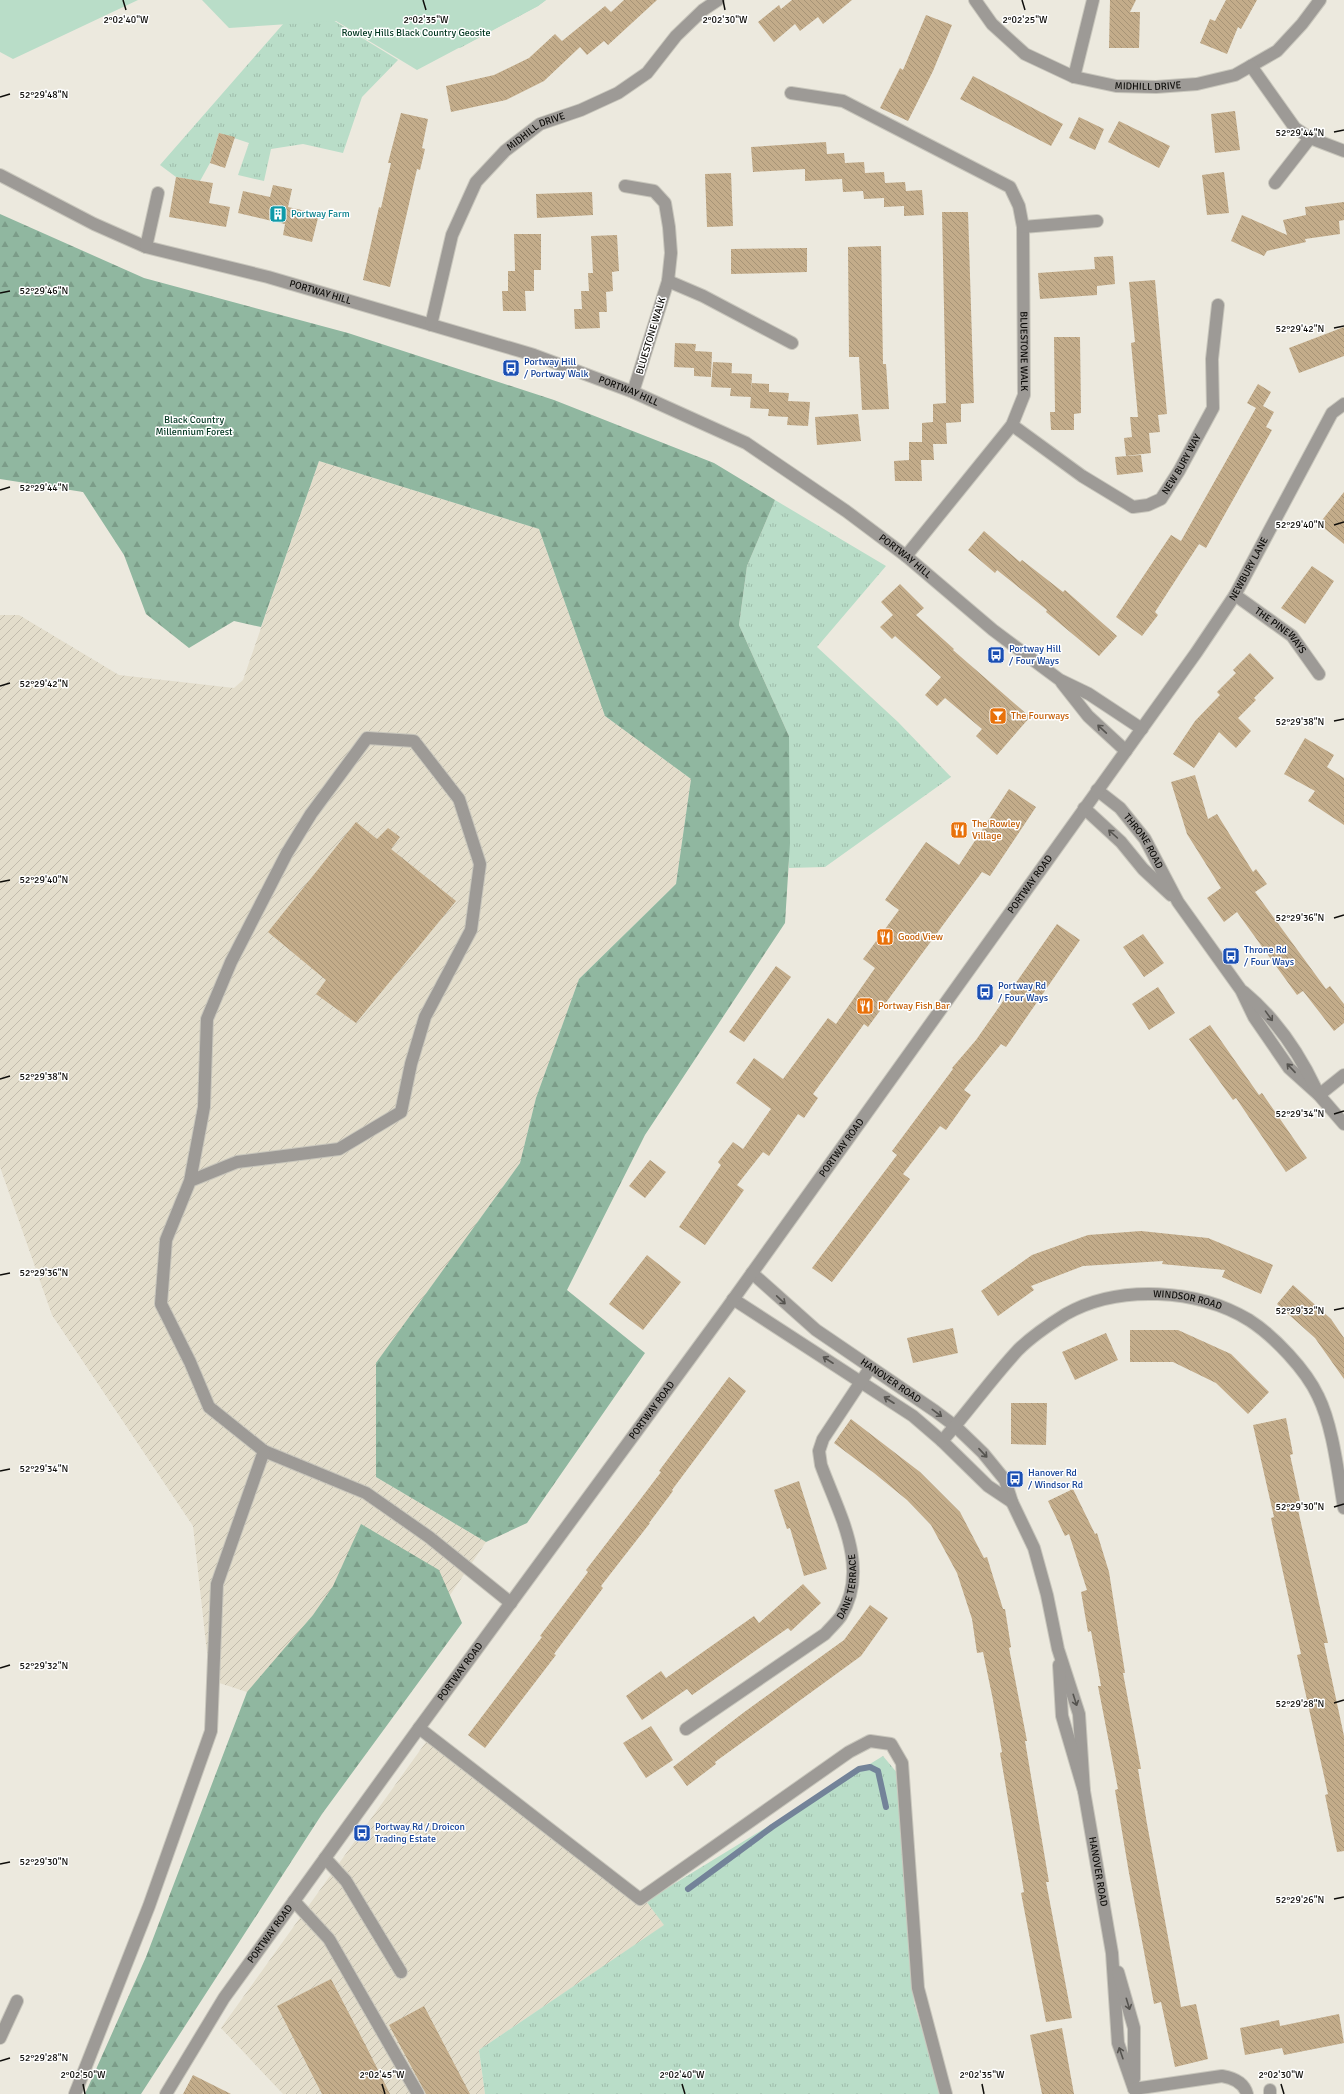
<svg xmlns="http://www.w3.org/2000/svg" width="1344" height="2094" viewBox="0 0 1344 2094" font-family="Signika,sans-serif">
	<defs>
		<pattern id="industrial-furrows" width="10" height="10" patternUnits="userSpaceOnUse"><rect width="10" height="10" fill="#e3ddcb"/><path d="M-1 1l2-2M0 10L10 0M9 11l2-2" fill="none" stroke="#c2bcad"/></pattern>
		<pattern id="grass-tufts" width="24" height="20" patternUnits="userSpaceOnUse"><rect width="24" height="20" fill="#b9ddc8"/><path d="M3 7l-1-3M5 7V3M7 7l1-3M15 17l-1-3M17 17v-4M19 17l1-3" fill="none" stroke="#9ebcaa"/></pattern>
		<pattern id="forest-firs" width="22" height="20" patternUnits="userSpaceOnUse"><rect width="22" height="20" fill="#90b7a0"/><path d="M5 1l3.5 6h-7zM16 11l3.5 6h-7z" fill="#7b9c88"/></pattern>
		<pattern id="building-back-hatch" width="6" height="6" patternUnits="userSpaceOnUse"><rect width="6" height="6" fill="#c3ac8a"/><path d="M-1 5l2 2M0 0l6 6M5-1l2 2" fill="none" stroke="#a69376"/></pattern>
	</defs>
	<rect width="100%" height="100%" fill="#ece9de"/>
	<path fill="url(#industrial-furrows)" d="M319 461 539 529 605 716 691 779 676 884 579 979 536 1098 520 1163 377 1363 376 1477 486 1542 355 1735 247 1692 210 1680 193 1526 52 1315 0 1167V615H19L119 675 234 688 243 680Z
		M431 1735 646 1901 665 1925 479 2050 485 2094H283L221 2028Z"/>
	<path fill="url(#grass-tufts)" d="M546 0 538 6 460 48 333 20 398 60 362 97 343 153 303 144 271 149 264 181 238 175 249 143 219 133 210 163 200 181 176 177 160 165 284 23Z
		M775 500 886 566 817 647 898 722 951 777 825 867 789 868V736L739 625 747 566Z
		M883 1756 898 1774 914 2002 941 2094H485L479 2050 664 1925 646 1901Z"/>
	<path fill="url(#forest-firs)" d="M0 214 144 278 348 333 554 400 714 463 775 500 747 566 739 625 789 736 790 843 785 923 645 1135 567 1290 645 1353 527 1523 486 1542 376 1477V1363L520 1163 536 1098 579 979 676 884 691 779 605 716 539 529 319 461 261 627 234 621 189 648 146 614 124 555 83 492 0 479Z
		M361 1524 439 1570 462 1623 322 1814 141 2094H85L146 1957 247 1692 313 1615 333 1586Z"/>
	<path fill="#b9ddc8" d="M0 0H138L13 59 0 52Z
		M202 0H546L538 6 417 70 336 21 229 28Z"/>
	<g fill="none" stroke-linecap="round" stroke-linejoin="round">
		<path stroke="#738399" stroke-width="6" d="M688 1889 772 1827 859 1769 870 1767 878 1771 886 1807"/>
	</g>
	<path fill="url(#building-back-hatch)" d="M624 0H657L608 45 604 41 587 55 580 47 544 81 506 100 451 112 446 86 494 75 529 58 555 34 562 41 605 6 611 12Z
		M792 0H852L823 24 818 17 800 31 795 24 774 42 758 22 779 5 781 9Z
		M1110 0H1136L1130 12H1140L1139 48H1109Z
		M1226 0H1257L1241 29 1238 27 1227 54 1200 43 1210 19 1215 21Z
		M926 15 952 25 933 71 908 121 880 108 900 68 903 70Z
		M973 76 1063 124 1051 146 960 99Z
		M1235 111 1240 150 1215 153 1211 114Z
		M401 113 428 119 422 148 425 149 420 170 417 169 390 287 363 280 379 207 381 208 391 163H388Z
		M1079 117 1104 129 1095 150 1069 138Z
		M1119 121 1170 146 1159 168 1108 142Z
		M219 133 235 137 225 168 210 163Z
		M826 142 827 154 844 153 845 163 864 162 865 173 884 172 885 183 905 182 906 191 922 190 924 215 904 216V206L884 207V198L864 199 863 191 843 192 842 179 805 181V169L753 172 751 147Z
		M1224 172 1229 213 1207 215 1202 175Z
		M731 173 733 226 707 227 705 174Z
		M176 177 213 183 209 203 230 207 226 227 169 217Z
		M273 185 292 189 288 207 319 214 312 242 283 235 285 224 238 213 243 191 270 197Z
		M592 192 593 215 537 218 536 194Z
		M1344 202V220L1339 221 1340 234 1305 239 1306 242 1267 251 1264 256 1231 241 1242 215 1287 235 1283 220 1306 215 1305 207Z
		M942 212H968L974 403 961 404V422L946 423 947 444H933L934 460H921L922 481H895L894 461 909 460V442H922V423L933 422V404L946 403Z
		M514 234H541V270H534V291H525L526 311H503L502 291H508V271H515Z
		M617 235 619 271 612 272 613 291 606 292 607 312H599L600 328 575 329 574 309H582L581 291H589L588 273H593L591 236Z
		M881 246 883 364H886L889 409 862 410 859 357H849L848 247Z
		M807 248V272L731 274V249Z
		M1113 256 1115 284 1097 286V295L1040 299 1038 273 1095 269 1094 257Z
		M1155 280 1167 414 1158 415 1160 432 1149 433 1151 453 1126 456 1124 438 1132 437 1130 417H1138L1131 343 1135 342 1129 282Z
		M1344 327V356L1299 373 1289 348Z
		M1054 337H1080L1081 413 1074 414V430H1051L1050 412H1055Z
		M675 343 696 344 695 351 712 352 711 377 694 376V368L674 367Z
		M713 362 732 363 731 386V373L752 374 751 397 730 396 731 388 711 387Z
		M752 383 769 384V392L789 393 788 401 810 402 808 426 787 425 788 417 768 416 769 409 750 408Z
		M1258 384 1271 392 1263 406 1274 412 1266 427 1272 430 1206 548 1199 544 1155 612 1158 615 1142 636 1116 617 1171 535 1181 541 1256 408 1247 403Z
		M858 414 861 441 817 445 815 417Z
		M1141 455 1143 472 1117 475 1115 457Z
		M1344 492V544L1319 524Z
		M984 531 1020 562 1022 560 1063 592 1065 590 1117 636 1099 656 1046 612 1047 610 997 570 995 573 968 550Z
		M1312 566 1334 581 1305 624 1281 608Z
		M900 584 924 608 916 615 954 649 953 650 1030 717 997 755 976 736 982 729 945 698 937 706 925 695 941 677 895 636 892 639 880 627 893 615 881 602Z
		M1250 653 1274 678 1254 698 1256 700 1238 718 1251 731 1236 748 1219 732 1194 768 1173 754 1195 721 1220 695 1217 692 1236 673 1233 670Z
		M1305 738 1334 755 1327 767 1344 778V825L1308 801 1315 791 1284 774Z
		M1195 775 1208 819 1217 814 1253 872 1256 869 1267 884 1255 892 1326 989 1330 986 1344 1004V1023L1334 1031 1303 991 1297 995 1237 912 1224 922 1207 898 1221 888 1187 834 1171 782Z
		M1009 789 1036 807 990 876 982 872 868 1027 864 1024 813 1094 818 1098 804 1118 798 1114 769 1156 763 1152 737 1185 744 1190 705 1245 679 1227 721 1165 718 1162 733 1142 743 1149 771 1109 736 1083 754 1058 783 1079 828 1018 836 1024 875 968 863 959 899 910 885 900 926 842 959 865Z
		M356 822 377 839 388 828 400 837 391 849 456 901 356 1023 316 994 326 980 268 932Z
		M1057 924 1080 940 1006 1047 1001 1044 964 1090 971 1095 946 1130 940 1126 903 1174 910 1179 832 1282 812 1268 897 1155 892 1151 953 1069 952 1068 976 1040Z
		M1143 934 1164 963 1144 977 1123 947Z
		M776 966 791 977 744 1042 729 1032Z
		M1158 987 1175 1013 1149 1030 1132 1004Z
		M1210 1025 1259 1095 1262 1093 1307 1158 1286 1172 1236 1098 1233 1100 1189 1039Z
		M650 1160 666 1172 645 1198 629 1186Z
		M1141 1231 1208 1238 1273 1265 1261 1294 1222 1277 1225 1270 1162 1264 1163 1261 1083 1266 1031 1286 1034 1290 998 1316 981 1291 1032 1255 1088 1235Z
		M647 1255 681 1282 643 1330 609 1304Z
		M1293 1285 1331 1319 1344 1338V1379L1315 1338 1277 1304Z
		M953 1328 958 1353 913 1363 907 1338Z
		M1130 1330H1178L1231 1354 1269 1392 1248 1414 1216 1383 1173 1362H1130Z
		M1106 1333 1118 1360 1075 1380 1062 1352Z
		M729 1377 746 1391 672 1490 673 1491 649 1523H650L601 1586 603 1588 554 1654 556 1655 485 1748 468 1735 542 1637 540 1636 588 1572 586 1570 636 1505 661 1472 659 1471Z
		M1011 1403H1047L1046 1445 1011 1444Z
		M1286 1418 1293 1454 1290 1455 1300 1501H1296L1328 1643H1324L1344 1736V1851L1337 1852 1325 1795 1328 1794 1297 1655 1301 1654 1271 1518 1274 1517 1253 1425Z
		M851 1419 920 1472 960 1512 984 1558 987 1557 1003 1609H1005L1011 1647 1009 1648 1027 1741H1025L1049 1882H1046L1072 2018 1046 2022 1021 1893 1024 1892 1000 1753 1002 1752 993 1700 983 1652 977 1653 972 1619 957 1573 931 1525 907 1500 874 1473 834 1443Z
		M799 1481 827 1569 804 1576 790 1528 787 1529 774 1490Z
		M1073 1489 1095 1534 1097 1533 1109 1572 1125 1673H1123L1141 1769H1138L1147 1824 1181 2007 1196 2004 1208 2059 1175 2067 1161 2002 1154 2004 1129 1873 1115 1790 1118 1789 1098 1686H1101L1091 1631 1088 1632 1081 1592 1087 1590 1069 1534 1065 1536 1048 1501Z
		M803 1584 821 1603 791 1631 788 1628 692 1695 687 1689 642 1720 626 1696 661 1671 666 1678 754 1616 759 1623Z
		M870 1605 888 1618 861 1656 715 1762 716 1764 687 1786 673 1767 743 1713 844 1640Z
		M651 1726 673 1760 646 1778 623 1743Z
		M331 1979 366 2046 390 2094H322L277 2006Z
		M424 2006 470 2094H426L389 2025Z
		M1339 2014 1344 2043 1284 2055 1282 2048 1245 2055 1240 2028 1279 2020 1280 2026Z
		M1062 2028 1074 2094H1042L1030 2035Z
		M193 2075 231 2094H183Z"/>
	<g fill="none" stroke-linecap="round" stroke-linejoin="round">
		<defs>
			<g id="minor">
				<path id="s1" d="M975 0 992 24 1025 54 1074 77 1116 86 1156 87 1197 84 1235 75 1277 51 1302 24 1320 0"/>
				<path d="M1251 66 1295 128 1310 138 1344 151"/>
				<path d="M1074 77 1093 0"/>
				<path id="s2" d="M791 93 843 101 1010 187 1019 206 1023 227 1024 395 1012 425 906 556"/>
				<path id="s3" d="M0 175 94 224 146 247 268 277 534 355 633 392 746 443 846 511 906 556 993 630 1060 680 1089 694 1142 729"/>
				<path d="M1275 183 1310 138"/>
				<path d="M625 186 654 191 665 203 669 227 671 253 668 281 633 392"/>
				<path d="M1023 227 1097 221"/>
				<path d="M146 247 158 193"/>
				<path d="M668 281 703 296 792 343"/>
				<path id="s4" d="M431 325 452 235 476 182 505 151 540 124 581 110 618 93 647 73 676 36 703 10 718 0"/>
				<path id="s5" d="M1012 425 1082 476 1133 507 1148 505 1161 499 1179 471 1213 408 1212 359 1218 305"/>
				<path id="s6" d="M1235 595 1292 636 1319 674"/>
				<path d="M1062 683 1088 716 1126 751"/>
				<path id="s7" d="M1097 790 1120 808 1145 839 1178 902 1241 990 1254 1017 1289 1068 1319 1095 1344 1124"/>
				<path d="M1084 808 1121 842 1143 869 1171 895"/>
				<path d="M1244 992C1275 1018 1299 1053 1316 1089"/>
				<path d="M1319 1095 1344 1075"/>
				<path d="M190 1181 237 1162 339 1149 401 1112 411 1064 425 1017 471 930 480 864 459 799 414 741 367 738 311 814 287 853 231 962 207 1019 204 1107 190 1181 166 1240 161 1304 190 1362 209 1407 264 1451 366 1493 429 1537 511 1603"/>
				<path id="s8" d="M752 1273 816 1330 935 1411 955 1426 983 1453 1005 1480 1012 1502 1034 1548 1047 1595 1058 1649 1079 1714 1084 1791"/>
				<path d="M733 1299 913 1416 942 1441 988 1486 1012 1502"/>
				<path id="s9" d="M942 1441C968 1412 991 1379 1018 1350 1031 1337 1050 1324 1066 1314 1119 1284 1198 1289 1249 1320 1274 1336 1306 1370 1318 1396 1333 1426 1338 1474 1344 1508"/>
				<path id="s10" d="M1059 1665 1062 1716 1084 1791 1112 1953 1118 2043 1134 2089"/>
				<path d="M419 1728 640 1899 849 1752 870 1741 891 1744 902 1763 918 1988 946 2094"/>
				<path id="s11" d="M686 1729 825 1634C830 1628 837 1622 841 1616 871 1567 838 1512 821 1465L819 1451 823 1439 870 1368"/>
				<path d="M325 1858 346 1881 401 1972"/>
				<path d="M294 1901 329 1939 418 2094"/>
				<path d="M1118 1972 1134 2028V2079"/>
				<path d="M0 2038 17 2001"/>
				<path d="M1134 2089 1222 2076C1234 2078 1244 2083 1247 2094"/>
				<path d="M1270 2090V2094"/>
				<path d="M75 2094 149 1906 211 1731 217 1584 264 1451"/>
				<path id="s12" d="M166 2094 224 1998 419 1728 727 1308 1196 653 1235 595 1332 413 1344 404"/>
			</g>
		</defs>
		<use href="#minor" stroke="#c8c6bc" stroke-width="14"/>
		<use href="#minor" stroke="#9d9a96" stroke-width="12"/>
	</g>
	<defs><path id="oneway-shaft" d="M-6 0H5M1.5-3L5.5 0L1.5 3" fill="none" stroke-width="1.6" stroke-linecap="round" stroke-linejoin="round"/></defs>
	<g stroke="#565450">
		<use href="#oneway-shaft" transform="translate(1102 729) rotate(-137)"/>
		<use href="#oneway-shaft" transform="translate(1113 834) rotate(-138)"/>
		<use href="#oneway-shaft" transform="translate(1269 1016) rotate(54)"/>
		<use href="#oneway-shaft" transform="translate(1291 1068) rotate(-133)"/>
		<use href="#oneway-shaft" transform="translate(781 1300) rotate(43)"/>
		<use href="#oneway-shaft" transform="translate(828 1360) rotate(-147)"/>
		<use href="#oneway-shaft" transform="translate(889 1400) rotate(-147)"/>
		<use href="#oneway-shaft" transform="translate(937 1413) rotate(37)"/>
		<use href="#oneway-shaft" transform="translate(983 1453) rotate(47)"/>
		<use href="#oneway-shaft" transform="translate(1075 1700) rotate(72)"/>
		<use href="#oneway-shaft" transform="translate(1128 2004) rotate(73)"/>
		<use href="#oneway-shaft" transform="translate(1121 2053) rotate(-109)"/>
	</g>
	<path fill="none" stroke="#0e0d0a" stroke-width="1.5" d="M123 0 126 10M423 0 426 10M723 0 725 10M1022 0 1025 10M0 97 10 94M1334 132 1344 130M0 293 10 291M1334 328 1344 326M0 490 10 487M1334 525 1344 522M0 686 10 683M1334 721 1344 719M0 882 10 880M1334 918 1344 915M0 1079 10 1076M1334 1114 1344 1111M0 1275 10 1273M1334 1310 1344 1308M0 1471 10 1469M1334 1507 1344 1504M0 1668 10 1665M1334 1703 1344 1700M0 1864 10 1862M1334 1899 1344 1897M0 2061 10 2058M83 2084 85 2094M382 2084 385 2094M682 2084 685 2094M982 2084 984 2094M1281 2084 1284 2094"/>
	<defs>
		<symbol id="building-square" viewBox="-11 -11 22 22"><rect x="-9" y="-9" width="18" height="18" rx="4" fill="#0f9aa8" stroke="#fff"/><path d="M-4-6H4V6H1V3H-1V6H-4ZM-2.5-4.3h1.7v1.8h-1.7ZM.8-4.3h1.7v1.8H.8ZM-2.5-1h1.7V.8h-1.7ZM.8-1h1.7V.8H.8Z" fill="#fff"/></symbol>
		<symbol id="bus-square" viewBox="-11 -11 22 22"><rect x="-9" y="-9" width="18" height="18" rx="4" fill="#1a4fb4" stroke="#fff"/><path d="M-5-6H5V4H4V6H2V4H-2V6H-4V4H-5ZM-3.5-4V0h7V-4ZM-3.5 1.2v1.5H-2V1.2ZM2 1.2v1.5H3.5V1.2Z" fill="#fff"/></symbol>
		<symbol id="bar-square" viewBox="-11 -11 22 22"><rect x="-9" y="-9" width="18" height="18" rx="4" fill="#e8710a" stroke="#fff"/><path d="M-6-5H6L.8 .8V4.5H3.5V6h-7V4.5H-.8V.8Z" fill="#fff"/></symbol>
		<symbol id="restaurant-square" viewBox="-11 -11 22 22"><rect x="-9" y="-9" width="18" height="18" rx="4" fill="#e8710a" stroke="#fff"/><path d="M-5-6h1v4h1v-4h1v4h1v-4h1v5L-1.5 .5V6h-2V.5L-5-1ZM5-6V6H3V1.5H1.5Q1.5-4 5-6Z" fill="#fff"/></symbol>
	</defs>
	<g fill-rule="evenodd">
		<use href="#building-square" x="268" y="204" width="20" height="20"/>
		<use href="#bus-square" x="501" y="358" width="20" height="20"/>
		<use href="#bus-square" x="986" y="645" width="20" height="20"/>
		<use href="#bar-square" x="988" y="706" width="20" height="20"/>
		<use href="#restaurant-square" x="949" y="820" width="20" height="20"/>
		<use href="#restaurant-square" x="875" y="927" width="20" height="20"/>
		<use href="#bus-square" x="1221" y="946" width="20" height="20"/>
		<use href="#bus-square" x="975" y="982" width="20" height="20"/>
		<use href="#restaurant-square" x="855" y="996" width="20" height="20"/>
		<use href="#bus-square" x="1005" y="1469" width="20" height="20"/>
		<use href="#bus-square" x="352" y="1823" width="20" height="20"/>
	</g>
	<g text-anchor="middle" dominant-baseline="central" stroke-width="3" stroke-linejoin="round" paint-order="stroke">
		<g font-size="10" fill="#003620" stroke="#fff">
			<text x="416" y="33">Rowley Hills Black Country Geosite</text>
			<text x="194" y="420">Black Country<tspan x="194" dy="12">Millennium Forest</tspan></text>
		</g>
		<g font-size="10" fill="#0e0d0a" stroke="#fff">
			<text stroke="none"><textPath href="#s1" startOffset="203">MIDHILL DRIVE</textPath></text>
			<text stroke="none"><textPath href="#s4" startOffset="230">MIDHILL DRIVE</textPath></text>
			<text stroke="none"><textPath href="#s3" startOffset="343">PORTWAY HILL</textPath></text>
			<text transform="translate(651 336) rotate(-73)">BLUESTONE WALK</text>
			<text stroke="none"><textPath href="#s2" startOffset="407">BLUESTONE WALK</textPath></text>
			<text stroke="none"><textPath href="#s3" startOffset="667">PORTWAY HILL</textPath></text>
			<text stroke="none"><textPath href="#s5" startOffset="216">NEW BURY WAY</textPath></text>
			<text stroke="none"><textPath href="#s3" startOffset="991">PORTWAY HILL</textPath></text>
			<text stroke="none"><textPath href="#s12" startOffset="1871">NEWBURY LANE</textPath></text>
			<text stroke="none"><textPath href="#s6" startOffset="58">THE PINEWAYS</textPath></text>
			<text stroke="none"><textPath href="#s7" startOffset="70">THRONE ROAD</textPath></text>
			<text stroke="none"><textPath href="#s12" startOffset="1487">PORTWAY ROAD</textPath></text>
			<text stroke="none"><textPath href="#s12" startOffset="1163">PORTWAY ROAD</textPath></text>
			<text stroke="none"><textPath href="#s9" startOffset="304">WINDSOR ROAD</textPath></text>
			<text stroke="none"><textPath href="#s8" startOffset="176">HANOVER ROAD</textPath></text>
			<text stroke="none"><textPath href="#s12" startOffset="839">PORTWAY ROAD</textPath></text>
			<text stroke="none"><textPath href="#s11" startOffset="223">DANE TERRACE</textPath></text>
			<text stroke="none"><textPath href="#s12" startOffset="515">PORTWAY ROAD</textPath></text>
			<text stroke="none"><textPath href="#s10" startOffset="211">HANOVER ROAD</textPath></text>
			<text stroke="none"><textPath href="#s12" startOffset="191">PORTWAY ROAD</textPath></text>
		</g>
		<g font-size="10" fill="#0d838f" stroke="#fff" text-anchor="start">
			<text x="291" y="214">Portway Farm</text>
		</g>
		<g font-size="10" fill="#164399" stroke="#fff" text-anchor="start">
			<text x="524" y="362">Portway Hill<tspan x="524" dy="12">/ Portway Walk</tspan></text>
			<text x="1009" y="649">Portway Hill<tspan x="1009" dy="12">/ Four Ways</tspan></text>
			<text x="1244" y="950">Throne Rd<tspan x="1244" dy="12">/ Four Ways</tspan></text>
			<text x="998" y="986">Portway Rd<tspan x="998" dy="12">/ Four Ways</tspan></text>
			<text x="1028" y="1473">Hanover Rd<tspan x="1028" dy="12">/ Windsor Rd</tspan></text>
			<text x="375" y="1827">Portway Rd / Droicon<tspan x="375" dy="12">Trading Estate</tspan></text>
		</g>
		<g font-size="10" fill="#c56008" stroke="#fff" text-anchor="start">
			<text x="1011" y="716">The Fourways</text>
			<text x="972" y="824">The Rowley<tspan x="972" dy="12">Village</tspan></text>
			<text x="898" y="937">Good View</text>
			<text x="878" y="1006">Portway Fish Bar</text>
		</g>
	</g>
	<g font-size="10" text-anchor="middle" fill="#0e0d0a" stroke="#fff" stroke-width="3" stroke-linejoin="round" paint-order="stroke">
		<text x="126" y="23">2°02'40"W</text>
		<text x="426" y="23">2°02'35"W</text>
		<text x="725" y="23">2°02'30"W</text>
		<text x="1025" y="23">2°02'25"W</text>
		<text x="44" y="98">52°29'48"N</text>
		<text x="1300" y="136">52°29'44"N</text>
		<text x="44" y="294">52°29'46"N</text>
		<text x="1300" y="332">52°29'42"N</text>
		<text x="44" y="491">52°29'44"N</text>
		<text x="1300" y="528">52°29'40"N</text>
		<text x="44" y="687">52°29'42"N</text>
		<text x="1300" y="725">52°29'38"N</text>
		<text x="44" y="883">52°29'40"N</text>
		<text x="1300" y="921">52°29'36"N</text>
		<text x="44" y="1080">52°29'38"N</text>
		<text x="1300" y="1117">52°29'34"N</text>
		<text x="44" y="1276">52°29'36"N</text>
		<text x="1300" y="1314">52°29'32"N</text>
		<text x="44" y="1472">52°29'34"N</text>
		<text x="1300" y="1510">52°29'30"N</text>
		<text x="44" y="1669">52°29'32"N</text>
		<text x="1300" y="1707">52°29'28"N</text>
		<text x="44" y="1865">52°29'30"N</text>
		<text x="1300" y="1903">52°29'26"N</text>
		<text x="44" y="2061">52°29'28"N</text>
		<text x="83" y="2078">2°02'50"W</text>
		<text x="382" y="2078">2°02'45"W</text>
		<text x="682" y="2078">2°02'40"W</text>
		<text x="982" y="2078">2°02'35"W</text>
		<text x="1281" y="2078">2°02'30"W</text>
	</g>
</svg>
